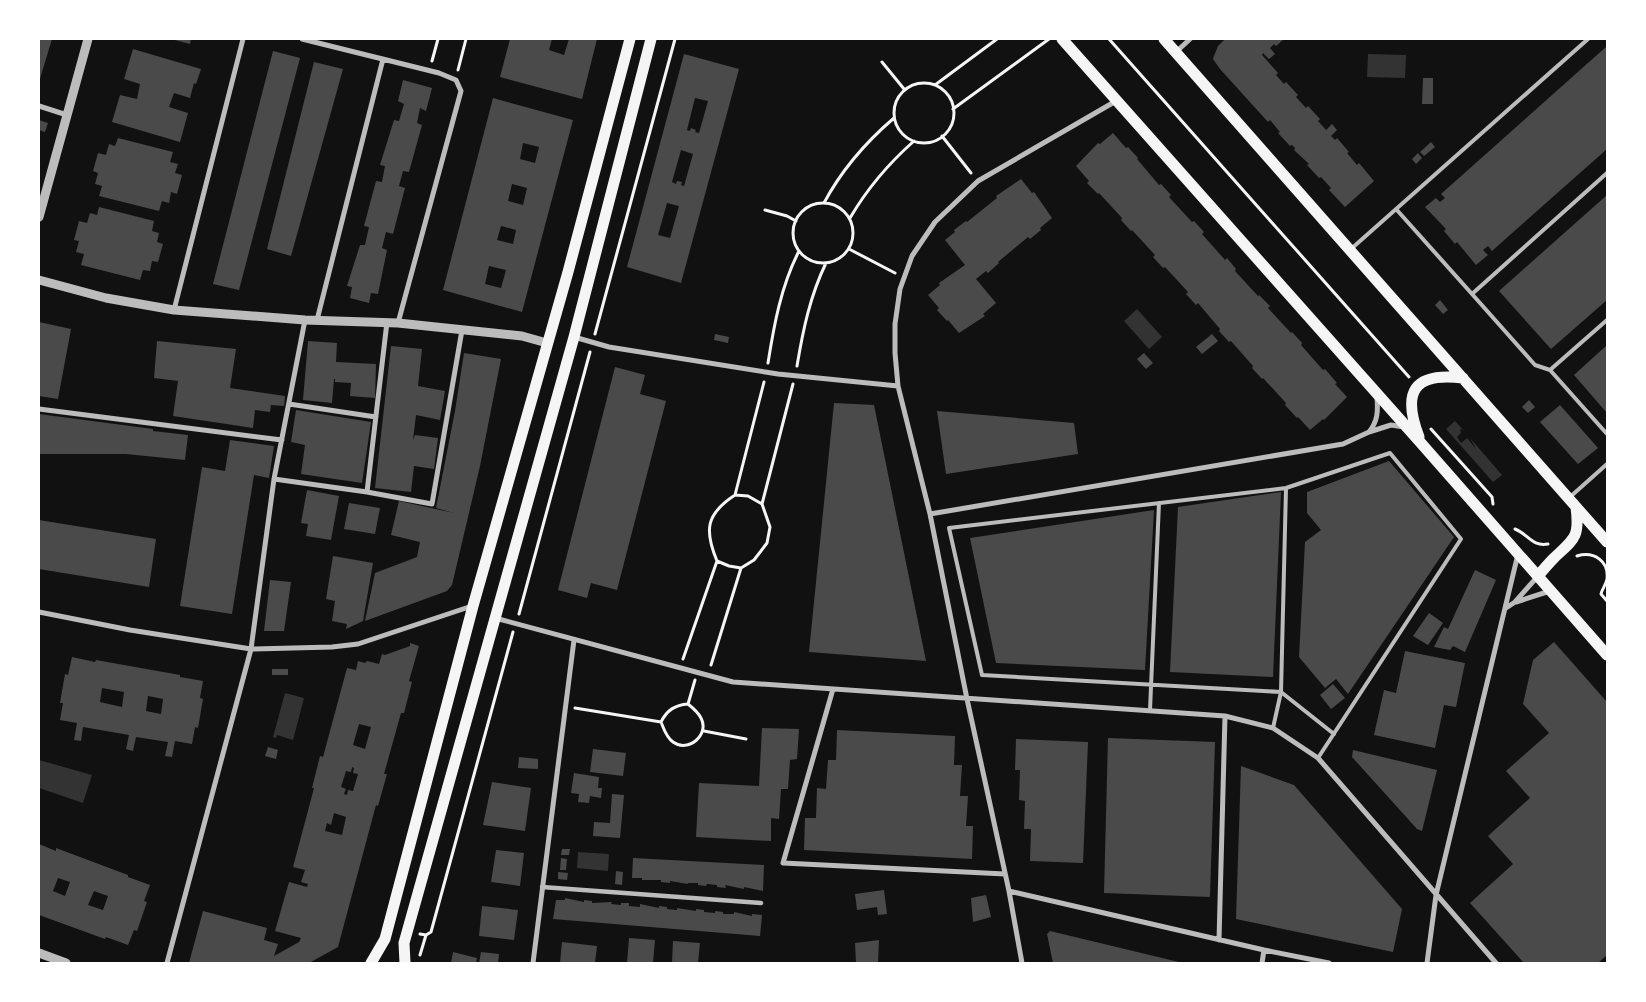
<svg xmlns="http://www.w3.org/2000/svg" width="1646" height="1002" viewBox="0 0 1646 1002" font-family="Arial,sans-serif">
	<rect width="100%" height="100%" fill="#111"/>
	<path fill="#333" d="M1368 54 1406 55 1405 78 1367 77Z
		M1137 309 1162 337 1149 349 1124 321Z
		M1455 421 1464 431 1461 429 1460 430 1461 433 1457 437 1461 443 1467 438 1476 449 1470 438 1502 475 1493 482 1446 429Z
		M285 693 304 698 293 740 277 735 276 738 273 737Z
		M39 760 92 775 83 803 39 788Z
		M578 852 609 854 608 871 577 868Z"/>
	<path fill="#4a4a4a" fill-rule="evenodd" d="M39 39H52L39 82Z
		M171 39H191L190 44Z
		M510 39H552L549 50 564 55 569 39H597L582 99 500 77Z
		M1225 39H1284L1276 46 1274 44 1270 48 1275 54 1269 59 1263 53 1262 55 1278 73 1276 75 1284 84 1286 82 1298 95 1296 97 1306 108 1308 106 1320 119 1318 121 1326 130 1332 124 1337 130 1331 136 1335 140 1337 138 1349 152 1347 153 1357 165 1359 163 1374 181 1345 207 1329 190 1331 188 1321 177 1319 178 1307 165 1309 164 1294 150 1295 148 1292 145 1290 146 1278 133 1280 132 1270 120 1268 122 1220 69 1213 59 1212 61 1218 46Z
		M1607 46V149L1492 251 1488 246 1483 250 1488 255 1476 265 1457 242 1455 244 1444 231 1446 229 1425 207 1436 198 1440 202 1445 198 1441 194Z
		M133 49 201 69 196 84 194 83 190 98 174 93 169 107 188 113 180 142 112 122 120 95 137 99 140 84 124 79Z
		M273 51 300 58 239 290 213 284Z
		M684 54 739 69 681 283 627 267ZM695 98 708 101 699 133 695 132 696 130 691 128 690 131 687 130ZM681 150 693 154 684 186 681 185 682 182 677 181 676 184 672 182ZM667 203 679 206 670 238 658 235Z
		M314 62 343 69 291 256 267 249Z
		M1423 78H1433V104H1422Z
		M403 80 432 88 426 111 420 108 417 123 422 125 409 172 403 171 399 186 405 188 393 234 386 232 382 248 387 250 378 294 371 293 369 303 350 298 352 287 347 286 360 245H365L369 227 364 226 376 181 382 182 385 166 380 165 394 120 399 121 404 104 398 101Z
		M493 98 573 120 522 312 443 290ZM523 143 539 147 535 163 520 159ZM512 184 527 188 523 205 508 201ZM501 226 516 230 513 244 497 240ZM489 266 506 270 501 288 485 284Z
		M39 120 48 123 45 132 39 130Z
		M1113 133 1126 148 1128 147 1138 158 1137 159 1159 185 1161 184 1171 195 1169 197 1192 222 1194 221 1204 232 1202 234 1225 260 1227 258 1236 269 1235 271 1258 296 1259 295 1270 306 1268 308 1291 333 1292 332 1302 343 1301 345 1323 370 1325 369 1337 383 1335 384 1347 397 1324 420 1323 419 1310 430 1298 417 1297 418 1285 405 1286 403 1263 378 1262 379 1252 368 1253 366 1231 341 1229 342 1219 331 1220 329 1198 303 1196 305 1186 294 1188 292 1165 267 1163 268 1153 257 1155 255 1132 230 1131 231 1121 220 1122 218 1099 193 1098 194 1087 183 1089 181 1076 166 1098 143 1100 144Z
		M118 138 173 152 170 162 178 164 175 173 182 175 177 194 171 192 169 203 162 201 159 211 99 196 102 186 95 184 98 173 93 171 98 153 106 155 109 144 115 146Z
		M1431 142 1435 147 1424 156 1420 152Z
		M1418 153 1422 158 1416 164 1412 159Z
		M1021 179 1032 193 1034 192 1052 218 1040 228 1041 230 1030 239 1028 237 998 262 999 263 988 273 986 271 976 279 996 303 983 314 985 316 959 333 948 320 947 321 937 310 939 308 928 295 940 285 939 283 965 265 945 240 955 232 954 230 966 221 967 222 997 198 996 196Z
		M1607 195V300L1551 349 1499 291Z
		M99 207 154 221 152 231 159 233 157 242 163 244 158 262 152 261 150 271 143 270 140 280 81 265 84 254 76 252 79 241 74 240 79 221 87 223 90 213 97 215Z
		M1440 300 1448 310 1443 314 1435 305Z
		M39 322 71 329 58 399 39 396Z
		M715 334 729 337 728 343 714 340Z
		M1212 334 1218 341 1202 354 1196 347Z
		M157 341 236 349 230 388 285 396 284 406 271 405 270 412 255 410 253 428 173 416 178 381 154 378Z
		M308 341 337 343 336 362 376 364 375 398 350 396 351 383 335 382V379H334L332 403 303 400Z
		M1607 345V413L1574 375Z
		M391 346 422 349 418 386 445 391 440 420 416 415 413 440 415 435 438 438 434 469 414 466 411 492 375 488Z
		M464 353 501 359 480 466 452 585 447 591 365 621 375 573 417 557 420 542 391 535 399 501 454 513 436 508 455 411Z
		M1144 353 1153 363 1146 369 1137 359Z
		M615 367 645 375 640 394 666 401 617 590 591 583 587 598 558 590Z
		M1529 400 1535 407 1528 413 1522 407Z
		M834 403 874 405 926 661 809 652Z
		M1560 405 1598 448 1578 464 1540 422Z
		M296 410 371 422 362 483 301 474 305 445 291 442Z
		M937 411 1074 423 1078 454 946 474Z
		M39 414 153 429V431L188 435 185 460 126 454H39Z
		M230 440 274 446 269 478 254 475 232 614 180 606 202 467 225 471Z
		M1389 461 1454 537 1348 694 1336 679 1325 688 1299 657 1305 542 1321 530 1307 513V492Z
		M307 490 339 496 331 540 306 536 308 524 301 523Z
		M1281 492 1273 677 1170 672 1178 507Z
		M349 503 380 508 375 534 344 529Z
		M1154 510 1145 670 996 663 970 538Z
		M39 520 156 539 149 587 39 569Z
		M333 556 373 563 363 621 346 629 347 624 332 621 335 601 326 599Z
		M1475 570 1496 580 1465 652 1453 646 1450 650 1434 647 1444 627 1448 629Z
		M270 580 291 582 284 631H264Z
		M1429 613 1443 623 1428 645 1413 636Z
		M1554 642 1607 702V955L1598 963H1524L1470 903 1513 864 1488 836 1530 798 1506 771 1549 733 1523 704 1533 660Z
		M410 643 419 646 409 681 412 682 404 713H401L384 774H387L378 806 376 805 338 947 309 963H189L203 911 267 928 264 940 278 944 274 956 299 942 301 938 275 931 289 882 307 887 308 884 301 882 305 870 293 867 314 788H312L320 756 323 757 347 668 356 670 358 661 365 663 367 661 379 664 382 654 385 655 410 646ZM359 724 371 727 365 749 353 745ZM352 767 354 768 353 773 358 774 353 791 348 790 347 795 344 794 346 789 341 787 346 771 351 772ZM334 813 346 817 342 835 325 831 327 823 331 825Z
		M1405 651 1465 663 1456 707 1444 705 1435 748 1374 735 1384 690 1396 693Z
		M72 657 95 662 96 660 180 675V677L203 681 200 698 203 699 198 728 195 727 192 744 175 741 172 757 165 756 168 742 136 737 133 751 126 749 129 735 83 727 81 741 74 740 77 723 60 720 63 703H60L65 674 68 675ZM102 688 124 692 122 707 100 702ZM148 696 163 699 161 714 146 711Z
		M272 669H288V675H272Z
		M1333 684 1345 698 1331 709 1320 695Z
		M762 728 799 729 797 759 790 760 788 789H781L779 819 771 818V841L696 837 699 783 759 786Z
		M837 730 955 736 954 765H962L960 796H968L966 826H973L972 859 804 850 805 818H816L817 788 826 789 828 760H836Z
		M1108 738 1215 742 1210 897 1104 893Z
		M1016 739 1088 742 1083 863 1030 861 1031 829H1024L1025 801 1019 800 1020 770H1015Z
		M268 747 278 750 276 759 265 756Z
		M593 749 626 753 623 776 590 772Z
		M1353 750 1437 770 1422 831 1417 829 1352 757Z
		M519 757 538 759V769L518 768Z
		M1241 766 1294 785 1402 909 1393 952 1236 919Z
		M574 773 599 777 598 788H602L601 798 590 796 589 803 578 802 579 794 571 793Z
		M492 782 531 788 525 831 483 825Z
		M612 794 624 795 620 838 593 836 594 822 610 823Z
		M39 844 56 851V848L128 875V877L150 885 144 901 147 902 137 931 134 930 128 945 106 937 105 939 39 915ZM58 878 70 882 65 896 53 891ZM94 891 108 896 103 910 88 905Z
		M562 849H570L569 855H561Z
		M496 850 524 853 520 886 491 882Z
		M561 858 567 859 566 870H560Z
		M633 858 764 865 763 891 744 887V889L725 885 726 888 717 887V885L707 884 706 886 698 885V883H688V884L670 881V883L661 882V880H642V878H632Z
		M616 871 623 872 622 885 615 884Z
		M558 872 568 873 567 880 558 879Z
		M884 890 887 914 878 915 877 907 857 910 855 894Z
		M986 895 991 917 973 922 971 898Z
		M565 898 584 902V900L592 901V903L612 902 611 904 621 905V903H629V906L640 907V904L659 908V906L667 907V909L677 910V908L696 911V909L704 910V912L715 913V911L723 912V914H734V912L752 916V914L762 915 760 936 553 919 556 900H565Z
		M482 906 518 910 514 940 479 936Z
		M1050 931 1183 963H1053L1047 934Z
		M629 938 655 940 653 963H627Z
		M879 940 878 963H856L855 943Z
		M673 941 700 943 698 963H672Z
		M562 942 597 946 595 963H560Z
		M453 952 477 958 476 963H451Z
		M481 952 499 954 498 963H479Z"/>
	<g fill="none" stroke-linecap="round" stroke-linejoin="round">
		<path stroke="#f5f5f5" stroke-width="3" d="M1109 39 1409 377
			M432 61 438 39
			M882 62 904 89
			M458 70 466 39
			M894 113a30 30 0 1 1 60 0a30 30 0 1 1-60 0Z
			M935 85 997 39
			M953 109 1049 39
			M942 136 971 173
			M793 233a30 30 0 1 1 60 0a30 30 0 1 1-60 0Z
			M824 203C841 171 866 142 894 118
			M765 210 787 216 796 221
			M850 218C867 189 888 164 914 141
			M849 249 895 273
			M595 334 675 39
			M768 363C774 325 781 286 799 251
			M797 366C803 330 810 296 826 263
			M1431 429 1492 497 1493 504
			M735 495 748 496 762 504
			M1515 529C1528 534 1532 547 1548 544
			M1577 556C1594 551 1609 561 1607 579 1606 585 1602 589 1601 594L1607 601
			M717 561 729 566 741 568
			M519 614 590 352
			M683 659 717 561C704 530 706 514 735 495L764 382
			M711 665 741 568 754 560 767 543 770 527 762 504 793 384
			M575 708 661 722C667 710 675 705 688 704L695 680
			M661 722C664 729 666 737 673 742 688 753 710 735 701 718 698 712 693 708 688 704
			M704 731 746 739
			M420 934 426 935 431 932 513 632
			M420 955 426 935"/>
		<path stroke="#bcbcbc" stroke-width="4" d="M1607 173 1472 294 1535 365 1550 370 1607 434
			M1396 209 1472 294
			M1351 249 1588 39
			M1550 370 1607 320
			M1570 497 1607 464
			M1150 710 1159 503
			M1273 728 1281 692 1286 488
			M1318 758 1461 539 1390 453 1286 488 949 528 982 675 1281 692 1334 734"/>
		<path stroke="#bcbcbc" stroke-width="4.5" d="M542 887 761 903"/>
		<path stroke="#bcbcbc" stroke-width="5" d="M302 39 439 73 456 80 461 91 398 323
			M1176 52 1190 39
			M39 106 67 115
			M174 310 243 39
			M317 320 383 59
			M574 337 609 347 778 374 898 386
			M1377 397C1378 411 1378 421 1369 432L1391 425 1404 427
			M289 404 376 417
			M39 409 282 440
			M274 479 367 492 432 504 462 330
			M367 492 387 322
			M930 514 1343 444 1369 432
			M1516 602 1550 591
			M1506 608 1515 602 1538 576
			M39 612 130 630 251 649 332 647 358 644 472 606
			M495 618 733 682 1225 716 1273 728 1318 758 1496 963
			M833 689 783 863 1005 874
			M1009 891 1264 950 1329 963
			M1219 940 1225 716
			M167 963 251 649 274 479 305 320
			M533 963 574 640
			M1022 963 1009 891 967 699 930 514 898 386 895 353V324L900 289 912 256 935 222 978 181 1116 101
			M1262 963 1264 950
			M1427 963 1436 895 1518 554"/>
		<path stroke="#bcbcbc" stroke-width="9" d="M39 217 88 39
			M39 280 106 298 174 310 305 320 398 323 522 336 547 343
			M39 953 66 963"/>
		<path stroke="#f5f5f5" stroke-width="11" d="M1062 39 1420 442 1607 655
			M1164 39 1607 542
			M1419 437C1402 392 1413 372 1463 378
			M1538 576C1543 570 1548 564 1554 558 1574 539 1580 538 1576 507
			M371 963 385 939 473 606 568 272 630 39
			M405 963 404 943 574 337 651 39"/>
	</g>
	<rect width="1646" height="1002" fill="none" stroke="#ffffff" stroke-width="80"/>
</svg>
